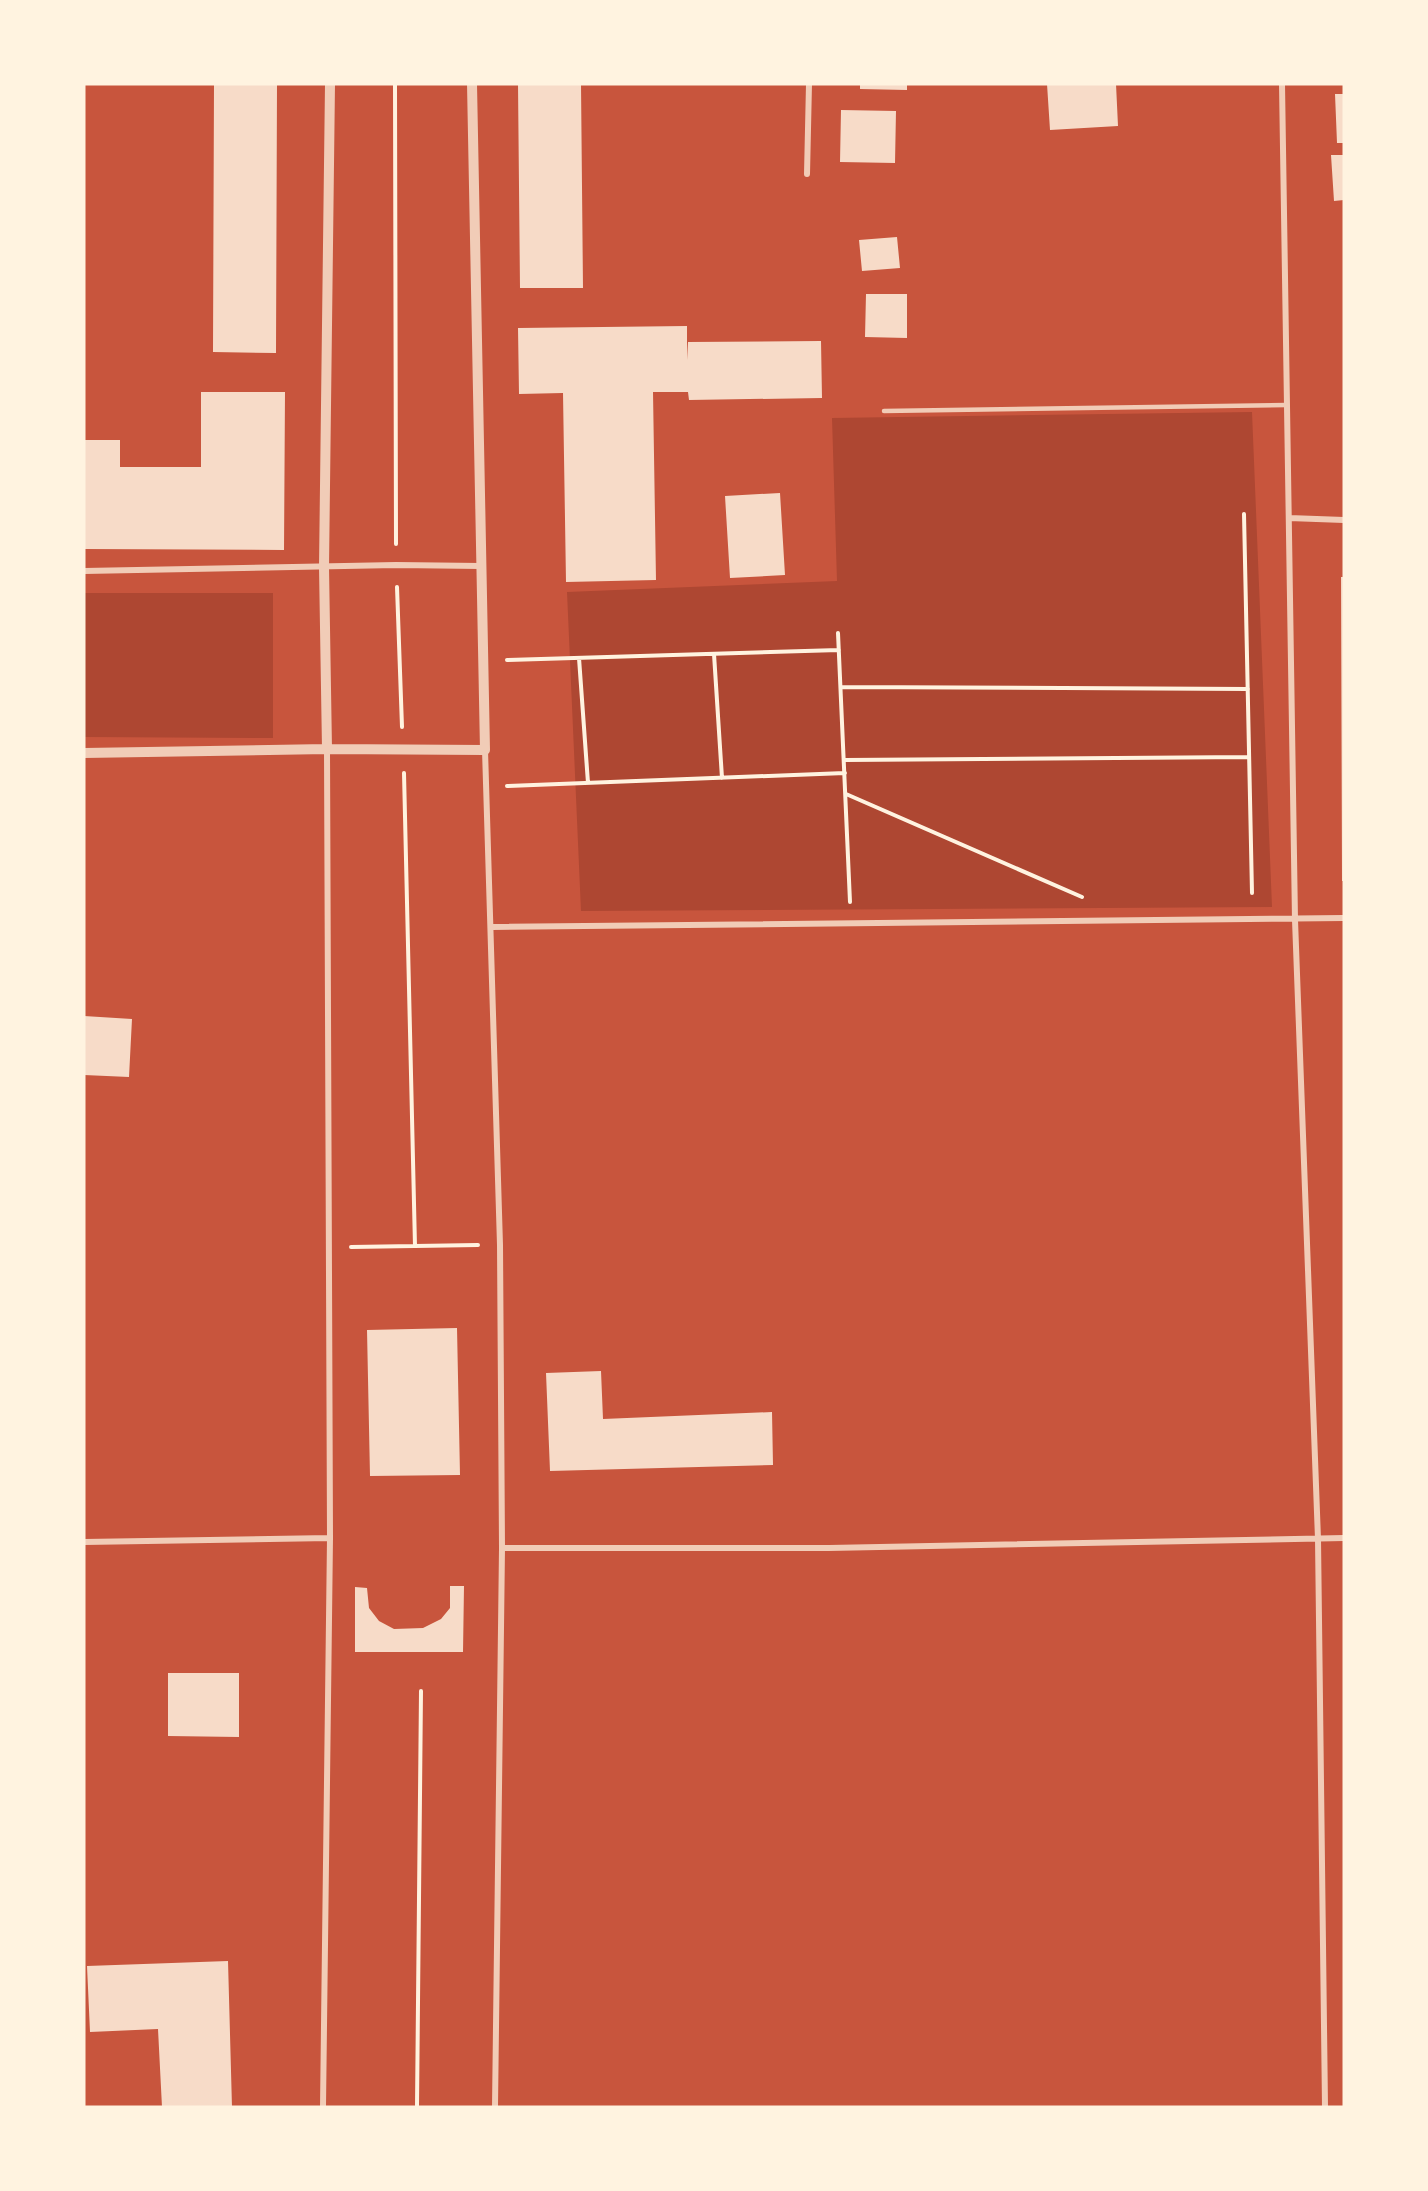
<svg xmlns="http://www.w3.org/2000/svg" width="1428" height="2191" viewBox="0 0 1428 2191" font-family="Inter,sans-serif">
	<rect width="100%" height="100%" fill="#c8553d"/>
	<path fill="#ae4732" d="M1252 412 1272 907 581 911 567 592 837 581 832 418Z
		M84 593H273V738L84 737Z"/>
	<path fill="#f7dbc8" d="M214 84H277L276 353 213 352Z
		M518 84H581L583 288H520Z
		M860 84H907V90L860 89Z
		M1047 84H1116L1118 126 1050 130Z
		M1335 94H1344V143H1337Z
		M841 110 896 111 895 163 840 162Z
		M1331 155H1344V200L1334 201Z
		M897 237 900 268 862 271 859 240Z
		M866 294H907V338L865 337Z
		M687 326V360L688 342 821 341 822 398 689 400 688 392H653L656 580 566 582 563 393 519 394 518 328Z
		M201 392H285L284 550 84 549V440H120V467H201Z
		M780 493 785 575 730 578 725 496Z
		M1341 577H1344V881H1342Z
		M84 1016 132 1019 129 1077 84 1075Z
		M457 1328 460 1475 370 1476 367 1330Z
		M601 1371 603 1419 772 1412 773 1465 550 1471 546 1373Z
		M450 1586H464L463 1652H355V1587L367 1588 369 1608 379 1621 394 1629 423 1628 441 1619 450 1608Z
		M168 1673H239V1737L168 1736Z
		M228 1961 232 2107H162L158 2029 90 2032 87 1966Z"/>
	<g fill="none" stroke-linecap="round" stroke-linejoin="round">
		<path stroke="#fff3e0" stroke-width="4" d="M395 84 396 544
			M1244 514 1252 893
			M397 587 402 727
			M838 633 850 902
			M714 654 722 778
			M579 658 588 783
			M507 660 839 650
			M841 687 1248 689
			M845 760 1249 757
			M404 773 415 1246
			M507 786 845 773
			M846 794 1082 897
			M351 1247 478 1245
			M417 2107 421 1691"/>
		<path stroke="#f1ccb7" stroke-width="4.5" d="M884 411 1287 405"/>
		<path stroke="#f1ccb7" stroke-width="6" d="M1282 84 1295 920 1318 1539 1325 2107
			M807 174 809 84
			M1289 518 1344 520
			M84 571 396 565 481 566
			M485 750 500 1245 502 1548 495 2107
			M492 927 1344 918
			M84 1542 330 1538
			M502 1548H829L1344 1538
			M323 2107 330 1538 327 749"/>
		<path stroke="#f1ccb7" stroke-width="10" d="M327 749 324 567 330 84
			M84 753 327 749 485 750 472 84"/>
	</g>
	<rect width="1428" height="2191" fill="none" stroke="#fff3e0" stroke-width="171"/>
</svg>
